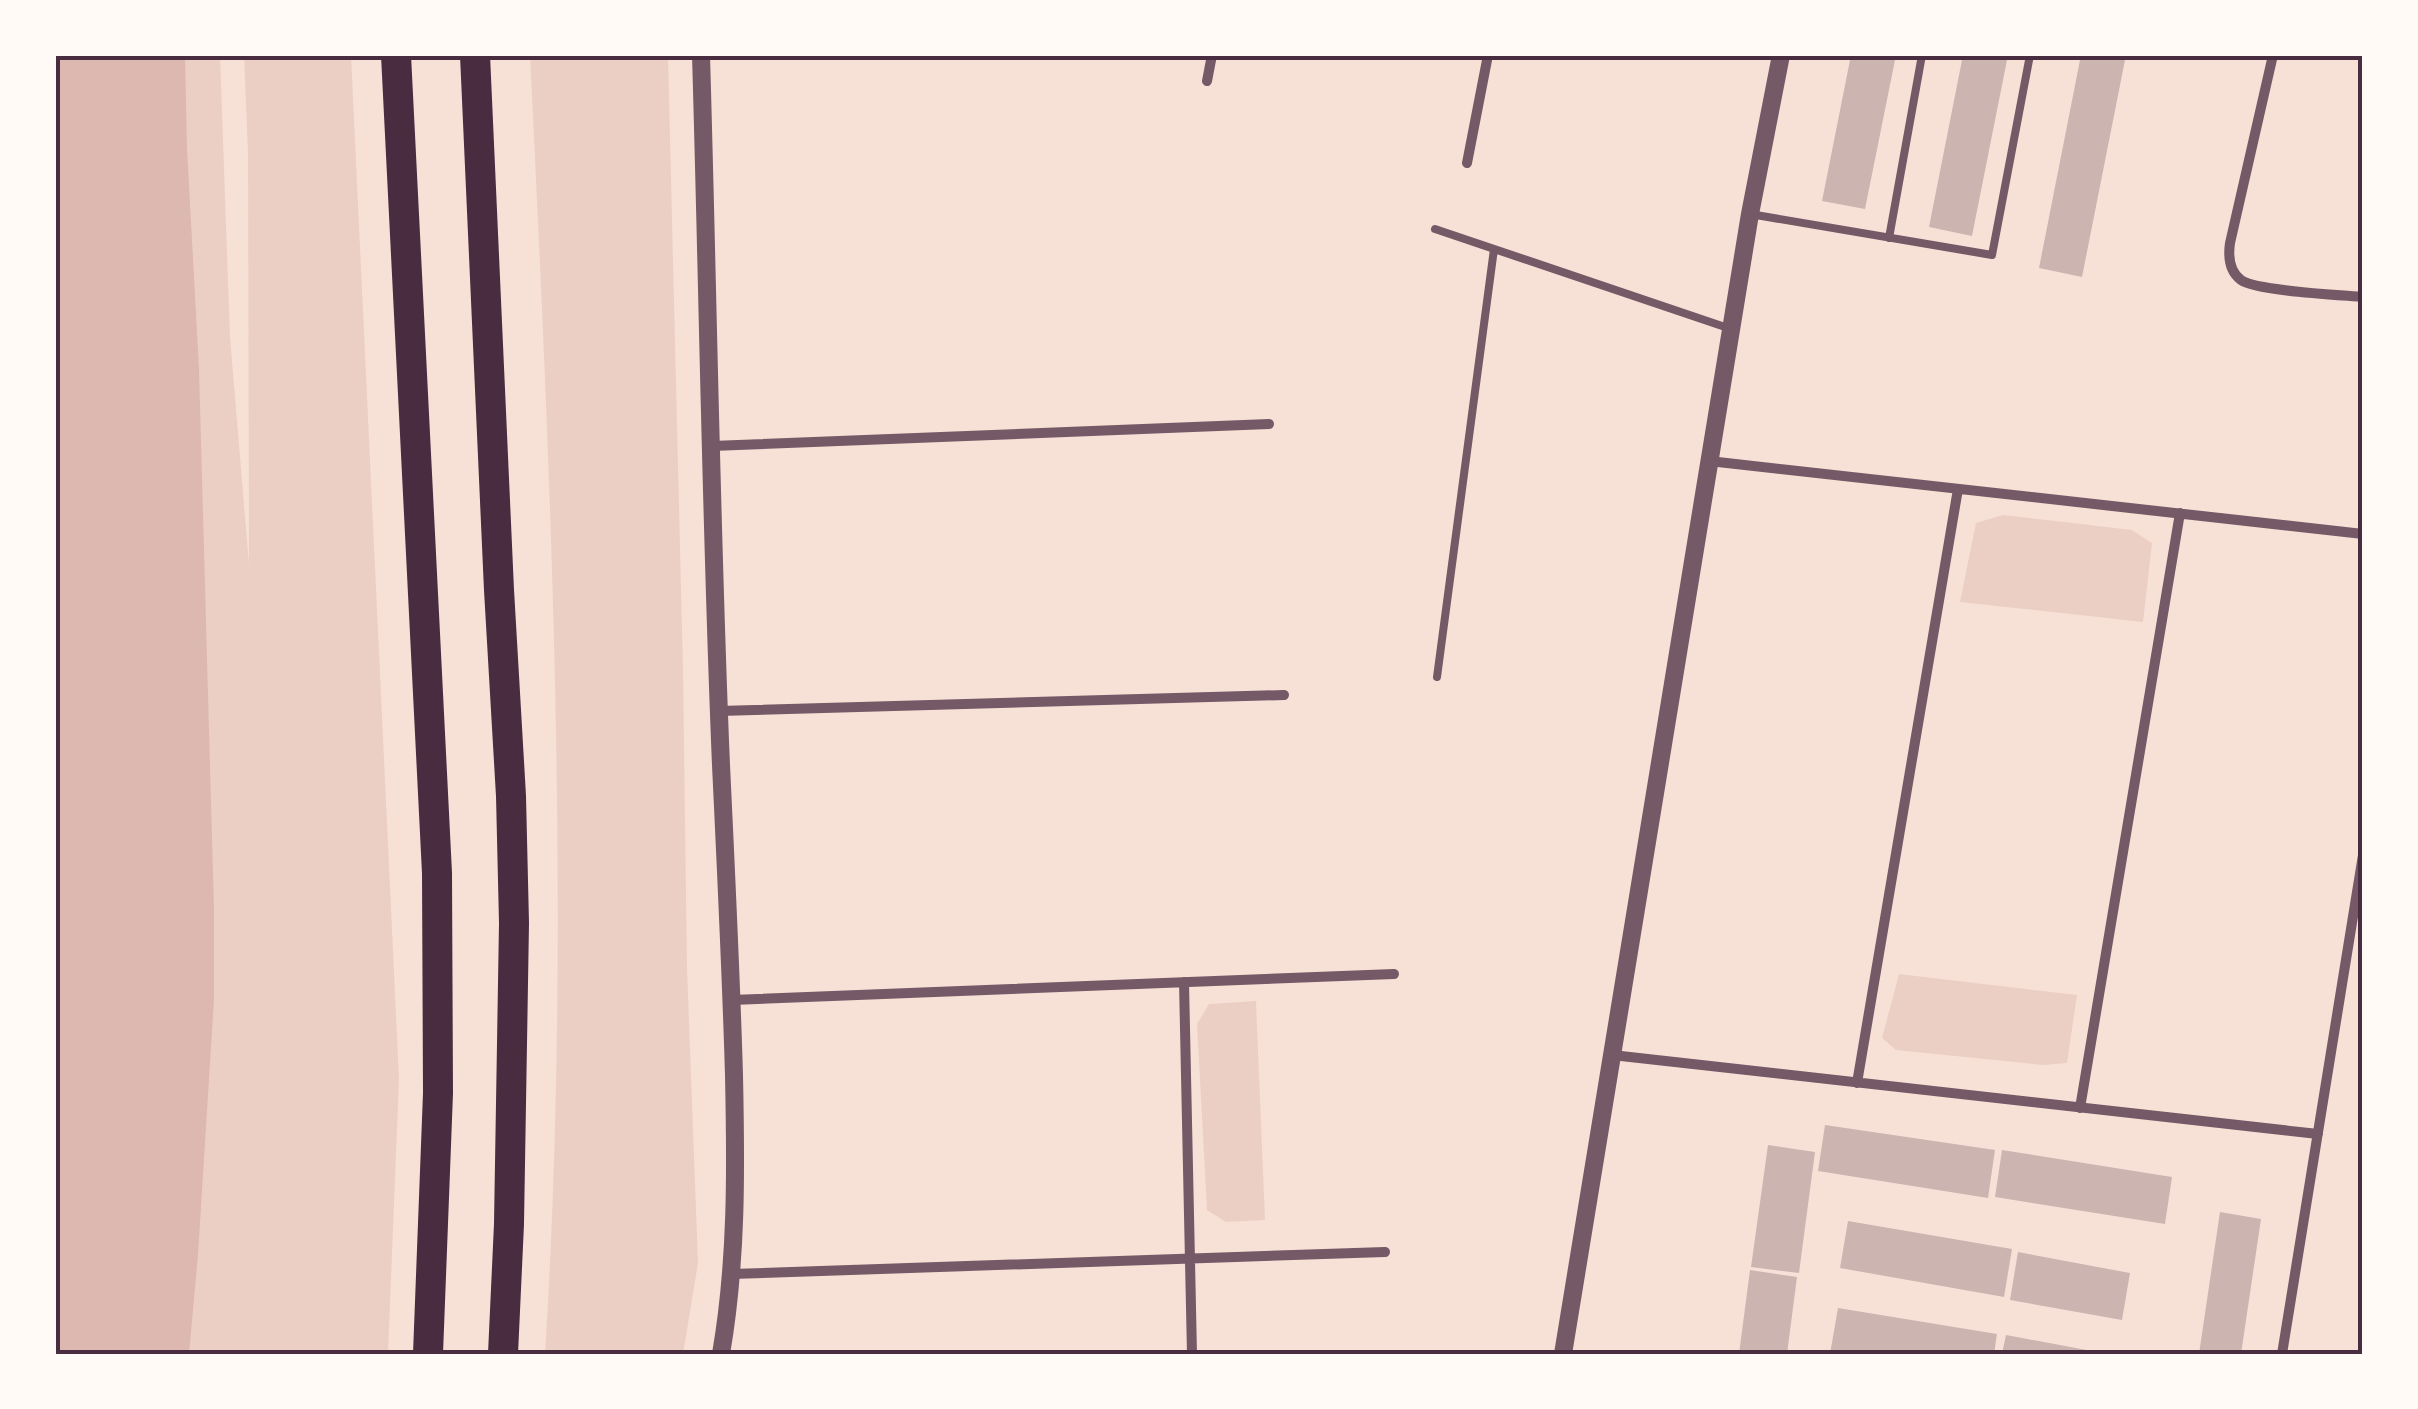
<svg xmlns="http://www.w3.org/2000/svg" width="2418" height="1409" viewBox="0 0 2418 1409" font-family="Rubik,sans-serif">
	<rect width="100%" height="100%" fill="#f7e1d7"/>
	<path fill="#ebcfc5" d="M55 55H220L230 337 249 564 248 153 244 55H351L399 1079 388 1354H55Z
		M530 55H668L683 670 687 968 698 1263 683 1354H545C572 922 551 487 530 55Z
		M2003 515 2132 530 2152 543 2143 622 1960 602 1976 523Z
		M1899 974 2077 995 2067 1063 2043 1065 1896 1050 1882 1038Z
		M1256 1001 1265 1220 1226 1222 1207 1210 1197 1024 1209 1004Z"/>
	<path fill="#dcb8b0" d="M55 55H185L187 148 199 369 214 910V1000L198 1255 189 1354H55Z"/>
	<path fill="#ccb4b1" d="M1851 55H1896L1865 209 1822 201Z
		M1963 55H2008L1972 236 1929 227Z
		M2081 55H2126L2082 277 2039 268Z
		M1825 1125 1995 1150 1988 1198 1818 1171Z
		M1768 1145 1815 1152 1799 1273 1751 1267Z
		M2002 1150 2172 1177 2165 1224 1995 1197Z
		M2220 1212 2261 1219 2241 1354H2199Z
		M1848 1221 2012 1249 2004 1297 1840 1268Z
		M2018 1252 2130 1273 2122 1320 2010 1300Z
		M1750 1270 1797 1277 1787 1354H1739Z
		M1838 1308 1997 1334 1994 1354H1830Z
		M2006 1335 2097 1352V1354H2002Z"/>
	<g fill="none" stroke-linecap="round" stroke-linejoin="round">
		<path stroke="#755966" stroke-width="8" d="M1750 214 1992 255 2030 55
			M1435 229 1731 329
			M1889 238 1922 55
			M1437 677 1494 249"/>
		<path stroke="#755966" stroke-width="10" d="M2273 55 2230 243C2228 257 2229 271 2241 280 2256 291 2340 295 2363 297
			M1207 81 1212 55
			M1467 163 1488 55
			M712 446 1269 424
			M1709 461 2363 534
			M719 711 1284 695
			M1184 982 1192 1354
			M732 1000 1394 974
			M1612 1055 2318 1134
			M1857 1083 1958 489
			M2080 1108 2180 513
			M731 1274 1385 1252
			M2282 1354 2363 855"/>
		<path stroke="#755966" stroke-width="18" d="M701 55C708 292 711 529 721 765 726 869 731 972 734 1075 736 1169 737 1261 721 1354
			M1563 1354 1750 214 1781 55"/>
		<path stroke="#4a2c40" stroke-width="30" d="M396 55 437 873 438 1093 428 1354
			M475 55 499 590 511 796 514 923 509 1224 503 1354"/>
	</g>
	<rect width="2418" height="1409" fill="none" stroke="#fffaf5" stroke-width="115"/>
	<rect x="58" y="58" width="2302" height="1294" fill="none" stroke="#4a2c40" stroke-width="4"/>
</svg>
